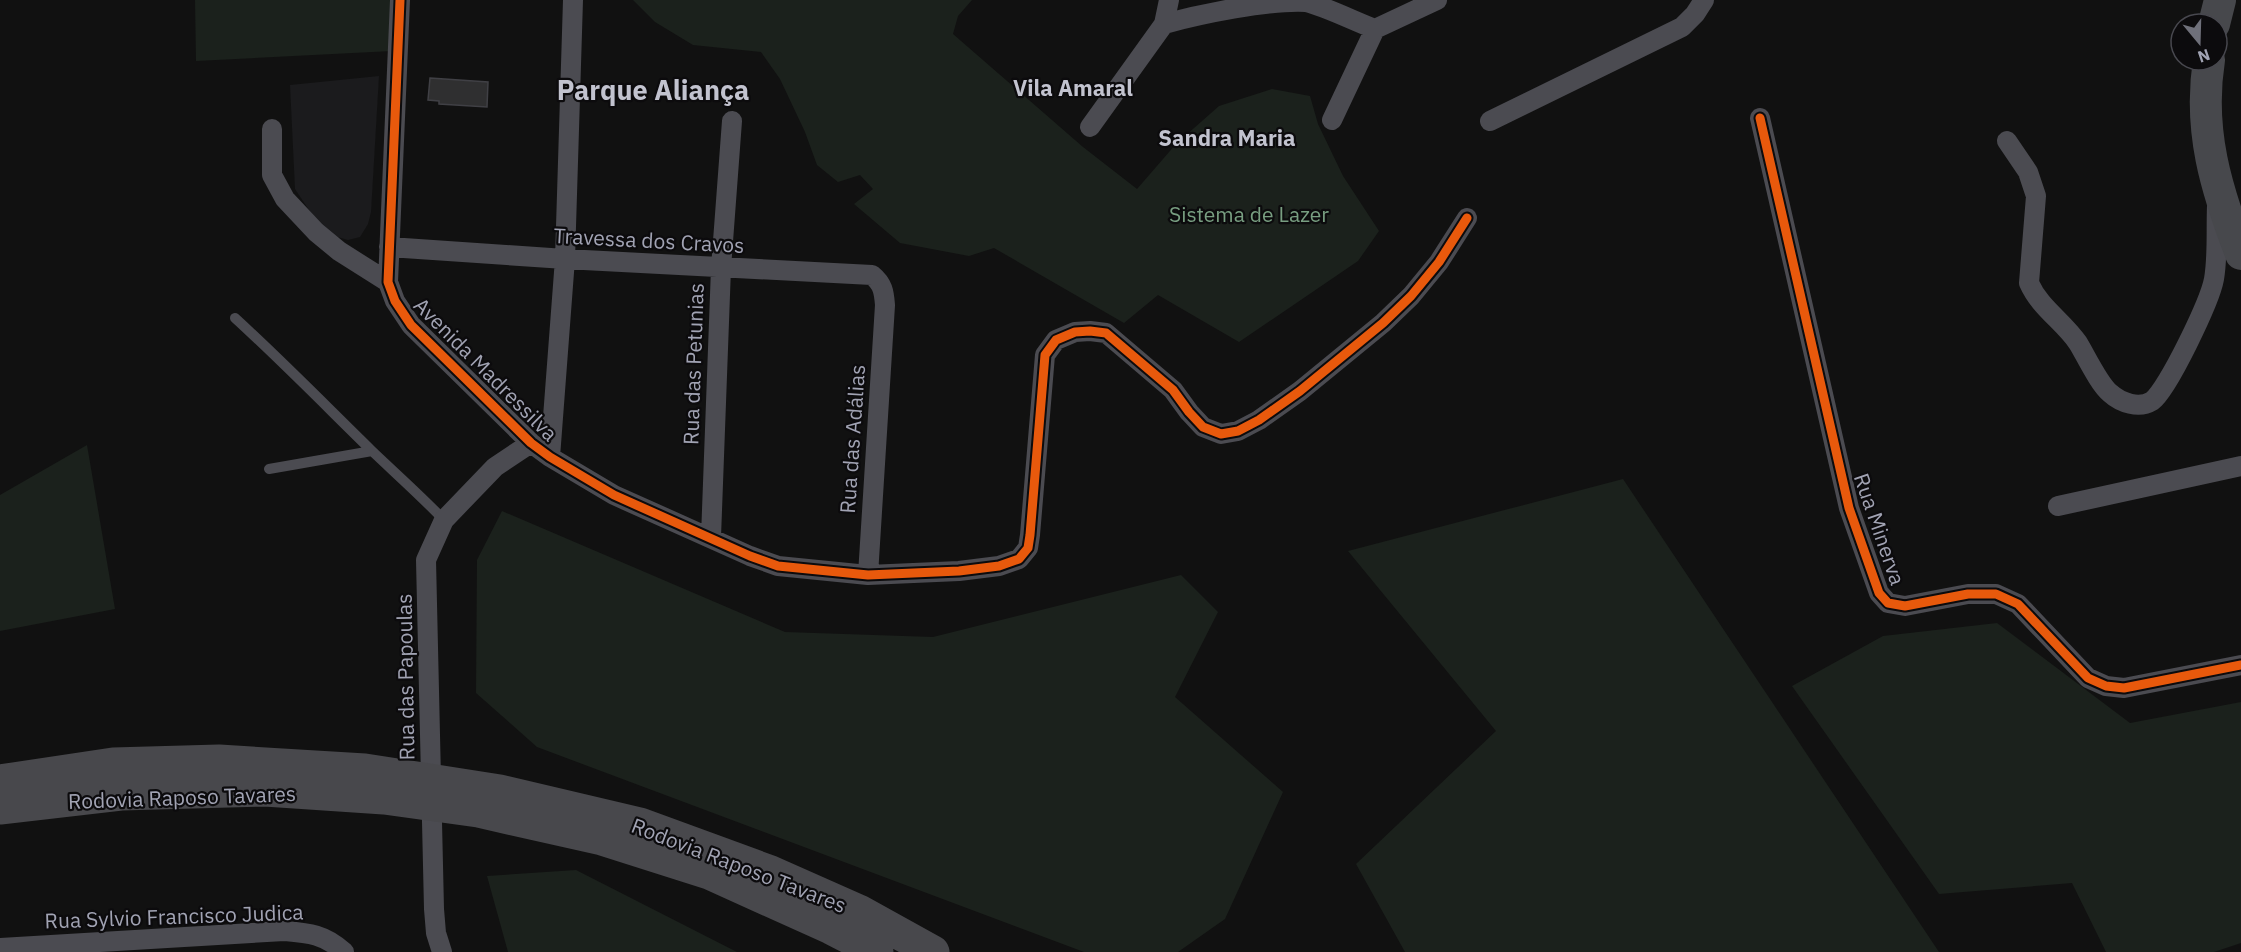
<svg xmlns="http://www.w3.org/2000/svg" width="2241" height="952" viewBox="0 0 2241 952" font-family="'IBM Plex Sans',sans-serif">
	<rect width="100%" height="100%" fill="#111"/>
	<path fill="#1b1b1d" d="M379 76 371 212 368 224 360 237 348 240 334 236 317 222 295 189 290 85Z"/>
	<path fill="#1b211c" d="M195 0H394L392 51 196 61Z
		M633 0H972L958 16 953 34 1083 147 1137 189 1176 144 1219 106 1272 89 1310 96 1318 124 1343 176 1379 231 1358 261 1239 342 1158 295 1124 323 994 248 969 256 900 243 854 204 873 189 860 175 838 182 817 165 805 132 780 79 761 52 693 45 655 22Z
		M87 445 115 609 0 631V495Z
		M1623 479 1939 952H1405L1356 864 1496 731 1348 551Z
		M502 511 785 632 933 637 1181 575 1218 612 1175 697 1283 792 1225 919 1178 952H1084L537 747 476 693 477 560Z
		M1997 623 2130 723 2241 702V943L2214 952H2106L2072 883 1939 894 1792 686 1883 636Z
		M576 870 737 952H508L487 876Z"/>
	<path fill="#2f2f30" stroke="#404045" stroke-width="1.5" d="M430 78 488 82 487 107 439 104V101L428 100Z"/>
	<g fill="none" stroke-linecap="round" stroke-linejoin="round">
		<path stroke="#4b4b51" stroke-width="10" d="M235 318C282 361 326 406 371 450 395 473 420 495 444 520
			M269 469 372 451"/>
		<path stroke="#4b4b51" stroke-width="20" d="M400 0 388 282 395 301 411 325 531 443 550 457 614 495 750 556 778 566 868 575 959 571 999 566 1019 559 1028 548 1030 535 1045 355 1056 340 1075 332 1090 331 1106 333 1173 390 1189 412 1203 427 1221 434 1238 431 1259 420 1300 391 1383 323 1411 296 1439 262 1467 218
			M1164 24 1169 0
			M1760 118 1849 508 1879 593 1888 603 1905 606 1968 594H1996L2018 604 2088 678 2106 686 2124 688 2241 665
			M1332 120 1375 29 1437 0
			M1490 121 1682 27 1695 14 1704 0
			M1090 127 1164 24C1201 14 1268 0 1306 2 1324 6 1356 22 1375 29
			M272 129V175L285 199 316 232 339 251 388 282
			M2007 141 2028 172 2036 196 2029 283C2040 308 2063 321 2078 343 2086 356 2099 384 2110 393 2121 403 2139 409 2152 401 2168 389 2210 301 2214 279 2218 256 2216 230 2217 206
			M389 247 565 259 872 275C883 284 884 292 885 305L868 575
			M550 457 565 259 573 0
			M2058 506 2241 466
			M711 537 721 268 732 121
			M0 948 284 931C309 933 324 934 344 952
			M442 952 436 933 434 909 426 560 444 520 495 467 531 443"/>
		<path stroke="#47484c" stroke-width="32" d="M2214 24 2220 0
			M2209 60C2198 130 2216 189 2241 254"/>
		<path stroke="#48484c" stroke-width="33" d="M0 781 113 764 219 761 365 770 500 791 640 824 771 872 859 911 933 952
			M0 808 121 794 265 790 384 798 478 811 602 839 709 873 831 928 877 952"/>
		<defs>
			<path id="cycleway" d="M400 0 388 282 395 301 411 325 531 443 550 457 614 495 750 556 778 566 868 575 959 571 999 566 1019 559 1028 548 1030 535 1045 355 1056 340 1075 332 1090 331 1106 333 1173 390 1189 412 1203 427 1221 434 1238 431 1259 420 1300 391 1383 323 1411 296 1439 262 1467 218
				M1760 118 1849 508 1879 593 1888 603 1905 606 1968 594H1996L2018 604 2088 678 2106 686 2124 688 2241 665"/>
		</defs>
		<use href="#cycleway" stroke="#0c0b0d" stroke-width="13"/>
		<use href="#cycleway" stroke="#e8590c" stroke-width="9"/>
	</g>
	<g text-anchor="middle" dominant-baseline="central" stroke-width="4.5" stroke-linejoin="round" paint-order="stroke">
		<g font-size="21" fill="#789e81" stroke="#0c0b0d">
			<text x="1249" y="214">Sistema de Lazer</text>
		</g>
		<g font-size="21" fill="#a1a3b3" stroke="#0c0b0d">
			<text transform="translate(649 240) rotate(3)">Travessa dos Cravos</text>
			<text transform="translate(693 364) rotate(-88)">Rua das Petunias</text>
			<text transform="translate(486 369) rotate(45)">Avenida Madressilva</text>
			<text transform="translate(852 439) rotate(-86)">Rua das Adálias</text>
			<text transform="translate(1880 529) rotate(71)">Rua Minerva</text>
			<text transform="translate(405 677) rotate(-91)">Rua das Papoulas</text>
			<text transform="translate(182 797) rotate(-2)">Rodovia Raposo Tavares</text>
			<text transform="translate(739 865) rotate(21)">Rodovia Raposo Tavares</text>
			<text transform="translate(174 916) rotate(-2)">Rua Sylvio Francisco Judica</text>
		</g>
		<g font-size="22" font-weight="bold" fill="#c2c3cf" stroke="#0c0b0d">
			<text x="1073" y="87">Vila Amaral</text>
			<text x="1227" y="137">Sandra Maria</text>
		</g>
		<g font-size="27" font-weight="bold" fill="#c2c3cf" stroke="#0c0b0d">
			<text x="653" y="89">Parque Aliança</text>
		</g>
	</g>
	<g transform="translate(2199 42) rotate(161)"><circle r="28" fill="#0c0b0d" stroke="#48484f" stroke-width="1.5"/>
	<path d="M0-4.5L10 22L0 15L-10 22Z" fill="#6f707a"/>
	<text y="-9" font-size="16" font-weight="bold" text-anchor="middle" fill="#a1a3b3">N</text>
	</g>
</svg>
